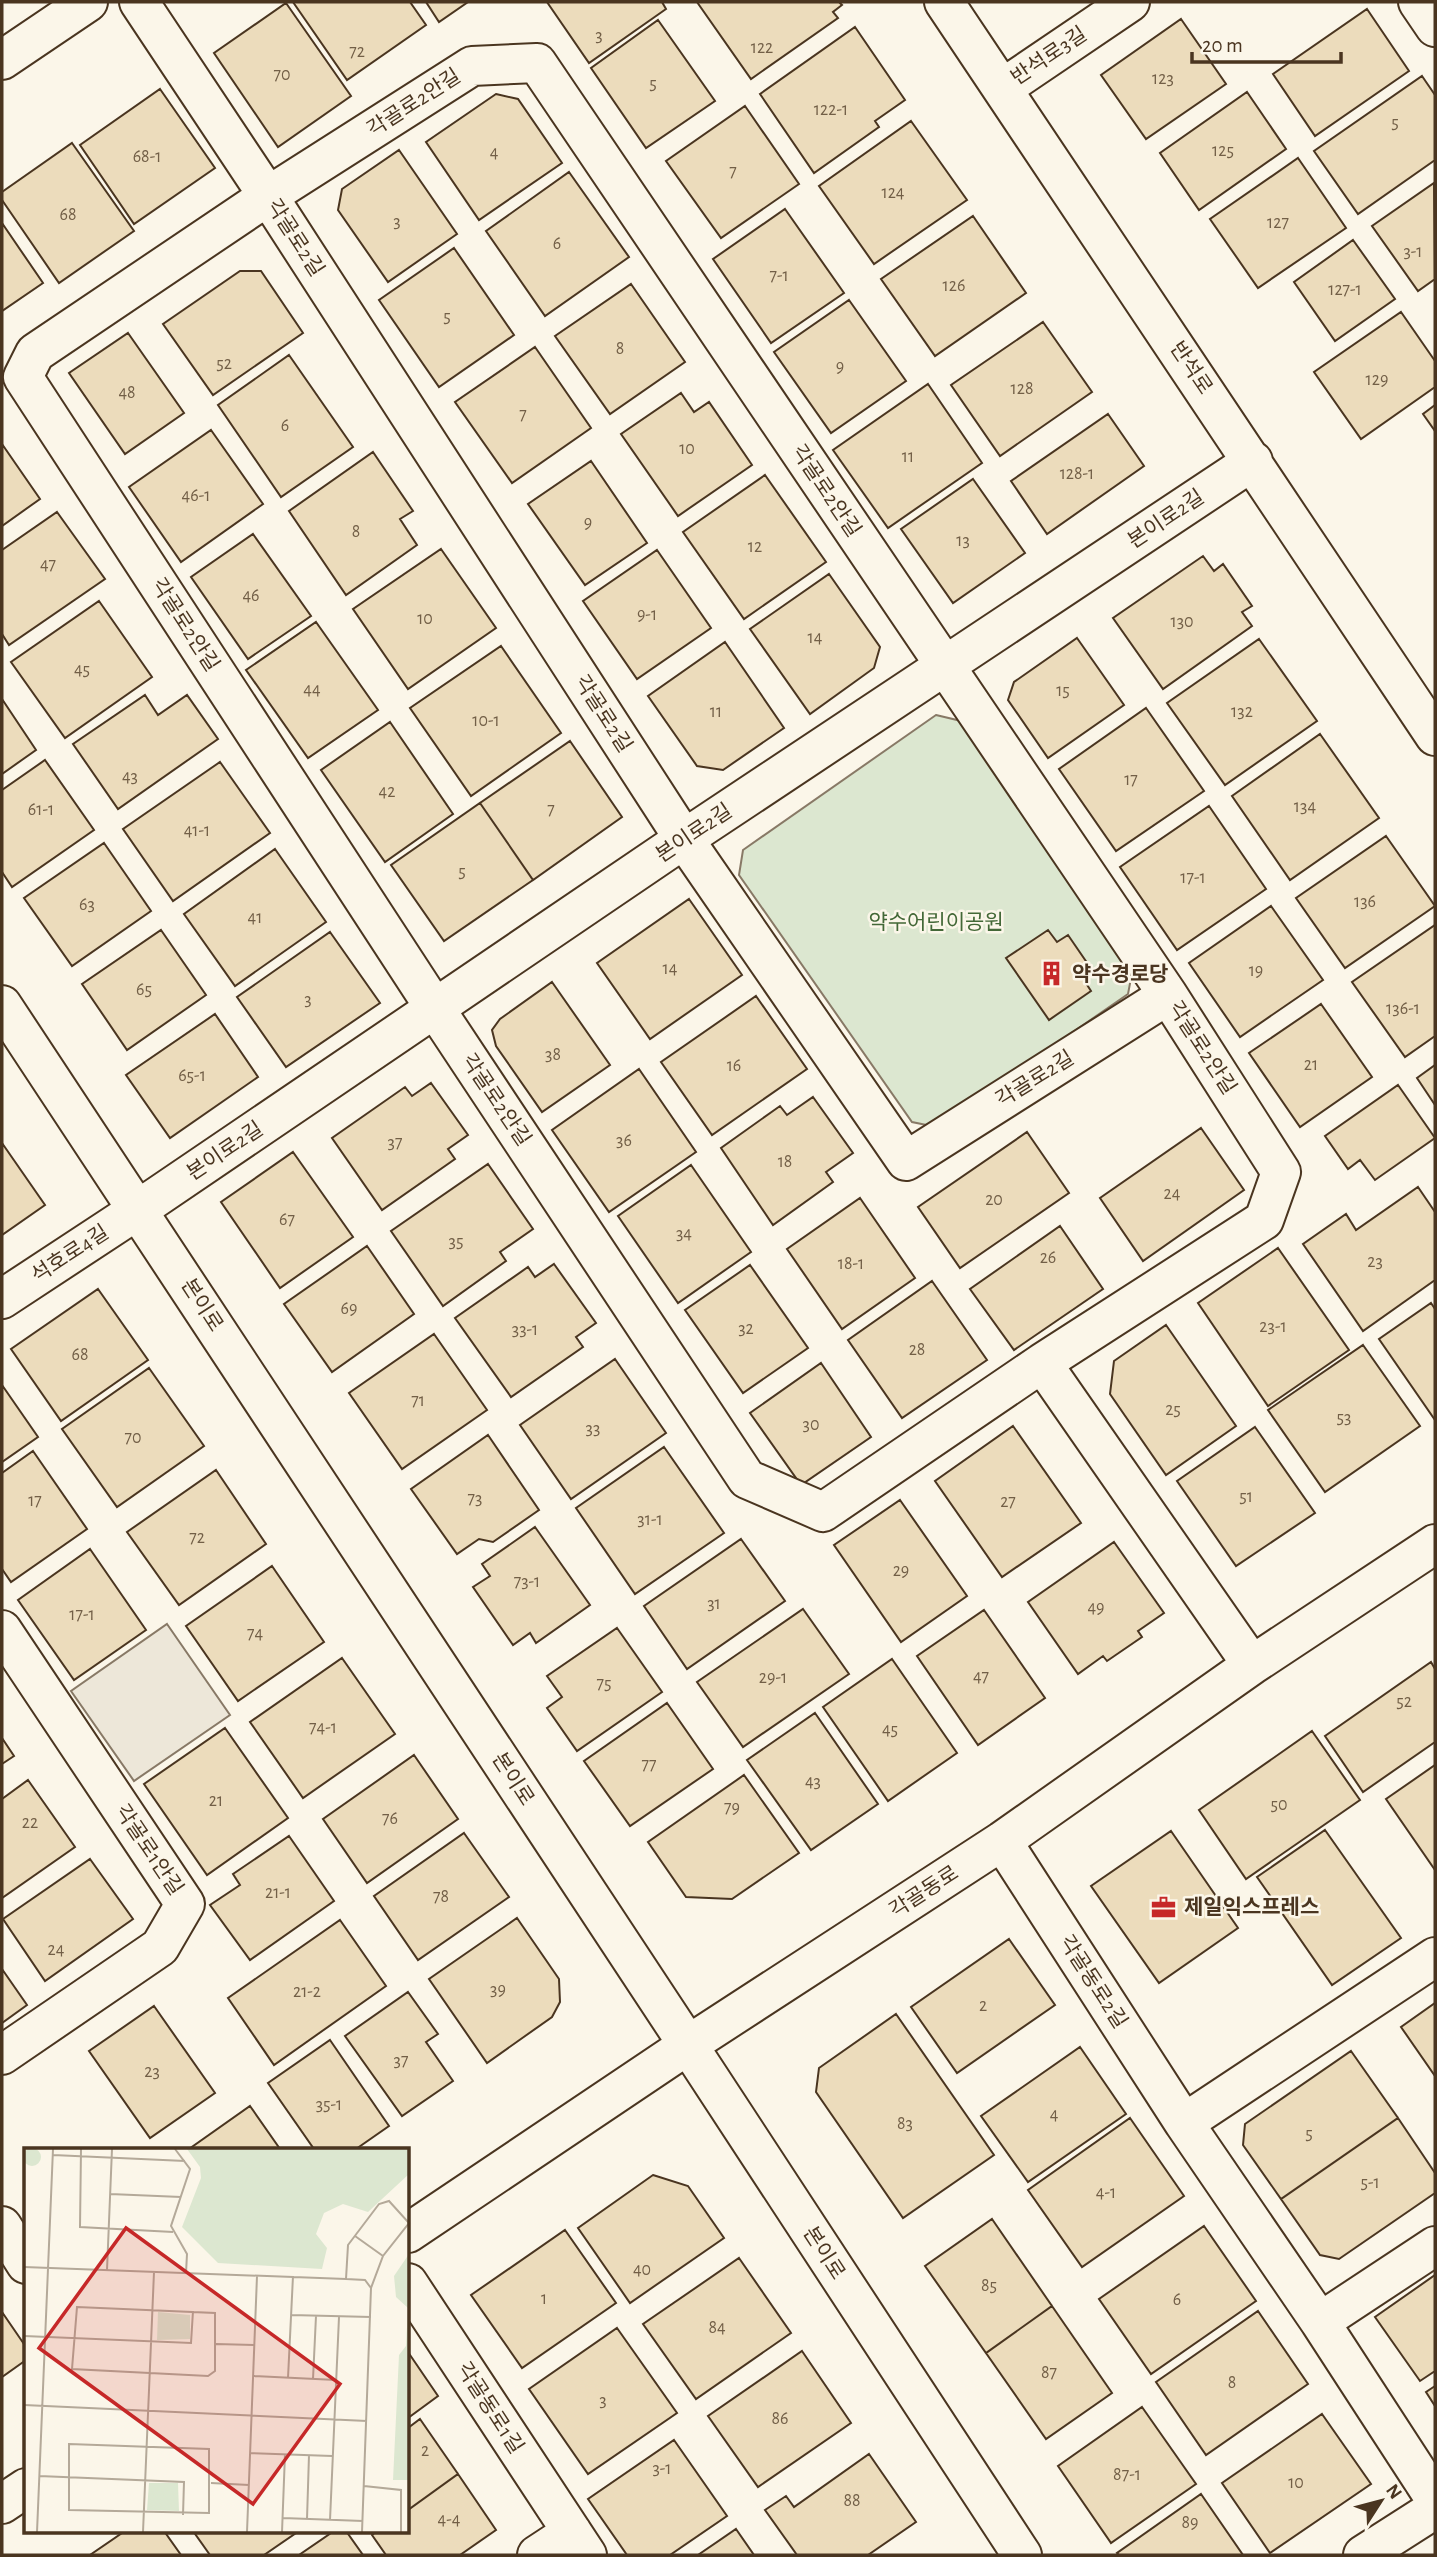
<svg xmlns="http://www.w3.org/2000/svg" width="1437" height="2557" viewBox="0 0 1437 2557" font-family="'Alegreya Sans','Noto Sans KR',sans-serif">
	<rect width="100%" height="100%" fill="#fbf6e9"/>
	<path fill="#dce7d0" stroke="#887966" stroke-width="2" d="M936 715 961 721 1133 968 1128 994 936 1127 912 1122 739 875 743 850Z"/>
	<path fill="#ede7d9" stroke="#887966" stroke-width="2" d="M167 1624 230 1715 134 1781 71 1691Z"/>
	<path fill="#ecdcbc" stroke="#4a3520" stroke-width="2" d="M293 2H410L426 25 347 80Z
		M426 2H468L439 22Z
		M547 2H662L666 9 589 63Z
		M697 2H839L842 5 833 12 838 18 751 79Z
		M286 3 351 96 278 147 214 53Z
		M1367 9 1409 71 1315 136 1273 74Z
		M1181 19 1226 84 1146 139 1101 75Z
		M658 20 715 101 646 148 591 68Z
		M855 27 905 100 875 121 879 127 814 173 760 94Z
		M1422 76 1435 95V160L1358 214 1314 151Z
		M160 89 215 168 134 224 80 145Z
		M1247 92 1286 149 1199 210 1160 153Z
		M496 94 518 99 562 163 479 220 426 142Z
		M745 106 799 184 721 238 666 161Z
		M911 121 967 200 874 264 819 186Z
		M72 143 134 231 59 283 2 200V192Z
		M399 150 457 234 388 282 338 210 342 189Z
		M1298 158 1346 228 1258 288 1210 219Z
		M569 172 629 257 545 316 486 231Z
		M1434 183 1435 279 1418 291 1372 226Z
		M785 209 844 293 771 343 713 259Z
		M973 216 1026 293 935 356 881 279Z
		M2 223 43 283 2 311Z
		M1353 240 1395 299 1335 341 1294 282Z
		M454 248 514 335 439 387 379 300Z
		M240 271H261L303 333 213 395 163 324Z
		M631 284 685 362 610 414 555 336Z
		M849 300 906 381 831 433 774 352Z
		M1401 312 1435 361V387L1361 439 1314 372Z
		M1043 322 1092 392 1000 456 951 385Z
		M128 333 184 413 125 454 69 373Z
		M535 347 591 428 512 483 455 402Z
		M289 355 353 447 281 497 218 405Z
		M928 384 982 463 888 528 833 450Z
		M681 393 694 412 709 402 752 465 678 516 621 434Z
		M1435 405V431L1423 414Z
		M1108 414 1144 466 1047 534 1011 481Z
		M211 430 263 504 181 562 129 487Z
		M2 444 40 499 2 526Z
		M373 452 413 511 400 519 417 545 346 595 289 511Z
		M591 461 647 543 585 585 528 504Z
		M765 475 826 562 744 619 683 532Z
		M973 479 1025 553 953 603 901 529Z
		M57 512 105 579 9 645 2 634V550Z
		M253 534 311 616 248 659 191 577Z
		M441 549 496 628 408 689 353 609Z
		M657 550 711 628 637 679 583 601Z
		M1203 556 1214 571 1223 564 1252 606 1242 612 1252 626 1163 689 1113 618Z
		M829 574 880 647 874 668 810 714 750 629Z
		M99 601 152 677 65 738 11 662Z
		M316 622 378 710 308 758 246 670Z
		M1077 638 1124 705 1048 758 1008 700 1014 682Z
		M1259 639 1317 721 1225 785 1167 703Z
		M725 642 784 728 723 770 697 766 648 696Z
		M501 646 561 733 471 796 410 708Z
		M145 695 158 715 187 695 218 739 118 809 73 744Z
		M2 699 36 750 2 774Z
		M1146 708 1204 791 1116 851 1059 769Z
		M390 722 453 814 385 862 321 770Z
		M1320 734 1379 818 1290 880 1232 796Z
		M570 741 622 817 533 880 480 803Z
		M45 760 94 830 12 887 2 872V790Z
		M220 762 270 833 173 901 123 829Z
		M480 803 533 880 444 941 391 865Z
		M1209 806 1266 889 1177 950 1120 867Z
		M1386 836 1435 906 1345 968 1296 898Z
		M104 843 151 911 72 966 24 898Z
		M275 849 326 922 235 986 184 914Z
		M689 899 742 975 650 1039 597 963Z
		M1271 906 1323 980 1240 1037 1189 963Z
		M1435 925V1036L1405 1057 1352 982Z
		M161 930 206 995 127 1050 82 984Z
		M1048 930 1057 942 1068 935 1092 970 1082 977 1091 991 1049 1020 1006 958Z
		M330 932 380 1003 286 1067 237 997Z
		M552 982 610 1065 542 1112 496 1046 492 1030 500 1019Z
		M756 996 807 1069 712 1135 661 1062Z
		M1321 1004 1372 1077 1300 1127 1249 1053Z
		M215 1014 258 1077 170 1138 126 1075Z
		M1435 1065V1105L1417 1078Z
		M639 1069 696 1152 609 1212 552 1130Z
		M431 1083 468 1135 448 1149 455 1159 382 1210 332 1138 405 1087 412 1096Z
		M1398 1085 1435 1138 1375 1180 1360 1160 1348 1169 1325 1136Z
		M813 1097 853 1153 826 1172 833 1182 773 1225 721 1148 780 1106 787 1115Z
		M1201 1128 1244 1190 1143 1261 1100 1198Z
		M1027 1132 1069 1193 960 1268 918 1207Z
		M2 1143 45 1205 2 1235Z
		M293 1152 353 1237 280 1288 221 1202Z
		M488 1164 533 1229 500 1252 506 1261 443 1306 391 1231Z
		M691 1165 751 1252 678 1303 618 1216Z
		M1418 1187 1435 1212V1280L1363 1331 1303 1244 1346 1214 1356 1230Z
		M860 1198 915 1278 842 1329 787 1249Z
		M1060 1226 1103 1289 1014 1350 970 1289Z
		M367 1246 414 1314 332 1372 284 1304Z
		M1278 1248 1349 1350 1268 1406 1198 1303Z
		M554 1264 596 1323 576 1337 583 1347 511 1397 455 1318 528 1267 535 1277Z
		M750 1265 808 1348 743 1393 685 1310Z
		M932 1281 987 1360 902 1418 848 1340Z
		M98 1289 148 1360 61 1421 11 1349Z
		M1431 1303 1435 1309V1420L1379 1339Z
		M1166 1325 1236 1426 1166 1475 1110 1394 1114 1361Z
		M434 1334 487 1410 402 1469 349 1393Z
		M1363 1345 1420 1426 1325 1492 1268 1410Z
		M615 1359 666 1433 571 1499 520 1425Z
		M821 1363 871 1437 801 1485 750 1413Z
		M149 1368 204 1446 117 1507 62 1429Z
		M2 1385 38 1437 2 1462Z
		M1013 1426 1081 1523 1002 1577 935 1481Z
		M1255 1427 1315 1513 1236 1566 1177 1481Z
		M488 1435 539 1510 493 1542 479 1539 457 1554 411 1489Z
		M664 1447 724 1533 635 1594 576 1508Z
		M33 1451 87 1529 11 1582 2 1569V1473Z
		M216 1470 266 1544 179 1605 127 1532Z
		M900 1500 967 1596 901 1642 834 1545Z
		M535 1527 590 1605 536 1643 530 1633 513 1645 473 1587 490 1576 482 1564Z
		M741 1539 785 1601 687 1669 644 1606Z
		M1114 1542 1164 1613 1138 1631 1142 1637 1107 1661 1103 1656 1078 1674 1028 1602Z
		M90 1549 146 1630 74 1680 18 1600Z
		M272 1566 324 1642 238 1701 186 1626Z
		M803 1609 849 1674 743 1747 697 1682Z
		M984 1610 1045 1698 978 1745 917 1656Z
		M617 1628 662 1692 577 1751 547 1708 562 1697 547 1676Z
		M342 1658 395 1734 303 1798 250 1722Z
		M892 1659 957 1753 888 1801 823 1707Z
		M1431 1662 1435 1669V1742L1363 1792 1325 1736Z
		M667 1703 713 1769 630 1826 584 1761Z
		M815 1713 878 1804 811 1850 747 1760Z
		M225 1728 288 1818 207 1875 144 1784Z
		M1312 1731 1360 1800 1246 1879 1199 1810Z
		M2 1738 14 1756 2 1764Z
		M414 1755 458 1819 367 1883 323 1819Z
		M1435 1765V1870L1386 1799Z
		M744 1775 799 1853 732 1899 686 1897 648 1842Z
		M28 1780 75 1847 2 1898V1799Z
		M1325 1830 1401 1938 1332 1985 1257 1877Z
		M1171 1831 1238 1928 1159 1983 1091 1886Z
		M464 1833 509 1897 418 1960 374 1896Z
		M289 1836 334 1901 250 1960 210 1905 240 1885 233 1874Z
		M90 1859 133 1919 45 1981 3 1919Z
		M517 1918 559 1979 560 2002 552 2017 487 2063 429 1979Z
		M340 1920 386 1986 274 2065 228 1998Z
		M1009 1939 1055 2005 957 2073 911 2007Z
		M2 1969 27 2005 2 2023Z
		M408 1992 438 2034 426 2042 453 2081 402 2116 345 2036Z
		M1435 2003V2076L1401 2027Z
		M154 2006 215 2093 150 2138 89 2051Z
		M896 2014 994 2155 903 2218 816 2092 819 2068Z
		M330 2040 389 2126 356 2149H314L268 2083Z
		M1080 2047 1126 2114 1028 2182 981 2116Z
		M1351 2051 1398 2118 1281 2199 1243 2145 1245 2124Z
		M250 2106 280 2149H189Z
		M1130 2118 1184 2196 1082 2267 1028 2190Z
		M1398 2118 1435 2173V2193L1339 2259 1320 2255 1281 2199Z
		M653 2175 688 2186 724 2238 630 2303 578 2228Z
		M992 2219 1052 2306 986 2353 925 2266Z
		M1204 2226 1256 2301 1151 2374 1099 2299Z
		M565 2230 616 2303 522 2368 471 2295Z
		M739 2258 791 2333 696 2399 643 2324Z
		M1435 2275V2371L1420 2381 1375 2317Z
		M1052 2306 1112 2393 1046 2439 986 2353Z
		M1258 2311 1308 2384 1206 2455 1156 2382Z
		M2 2312 26 2347V2360L2 2377Z
		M617 2328 677 2413 588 2474 529 2389Z
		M802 2351 851 2423 758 2487 708 2416Z
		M408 2352 438 2396 408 2418Z
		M1435 2386V2406L1426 2392Z
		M1142 2407 1196 2484 1111 2543 1058 2466Z
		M1322 2414 1371 2484 1270 2553 1222 2483Z
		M420 2419 458 2474 408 2510V2428Z
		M674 2440 727 2516 670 2555H627L588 2499Z
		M869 2454 916 2522 868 2555H797L765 2510 786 2496 794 2507Z
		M458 2474 496 2530 460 2555H386L372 2535 377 2531H408V2510Z
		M1201 2494 1243 2555H1119L1117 2553Z
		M736 2529 754 2555H698Z
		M125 2531H164L181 2555H90Z
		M193 2531H299L264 2555H210Z
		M334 2531H346L363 2555H299Z"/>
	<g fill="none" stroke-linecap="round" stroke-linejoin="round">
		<defs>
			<path id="minor" d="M139 2 268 196 684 839 906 1161 1168 995
				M944 2 1435 736
				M1418 2 1435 27
				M537 63 1168 995 1281 1172 1264 1220 1042 1363 823 1512 747 1479 436 1010 23 377 35 353 268 196 472 66Z
				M1003 88 1130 2
				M2 1005 688 2045 1022 2555
				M2 1299 139 1209 684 839 1253 461
				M1042 1363 1252 1665
				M2 1630 185 1904 160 1947 2 2055
				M1002 1841 1184 2123 1320 2322 1435 2499
				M1184 2123 1435 1957
				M2 2226 26 2264
				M408 2233 688 2045 1002 1841 1252 1665 1435 1544
				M408 2283 587 2555
				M1320 2322 1435 2246
				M2 2504 26 2488
				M537 2555 572 2532
				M1363 2555 1435 2509"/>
			<path id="major" d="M2 60 88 2"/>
		</defs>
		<use href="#minor" stroke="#4a3520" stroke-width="42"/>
		<use href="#major" stroke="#4a3520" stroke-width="42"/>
		<use href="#minor" stroke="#fbf6e9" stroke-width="38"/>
		<use href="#major" stroke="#fbf6e9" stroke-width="38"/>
	</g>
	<defs>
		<symbol id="building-bare" viewBox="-9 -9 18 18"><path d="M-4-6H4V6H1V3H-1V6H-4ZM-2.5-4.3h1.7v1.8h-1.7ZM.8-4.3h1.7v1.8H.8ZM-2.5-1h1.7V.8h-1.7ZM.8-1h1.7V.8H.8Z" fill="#c62828" stroke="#fbf6e9" stroke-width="2.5" paint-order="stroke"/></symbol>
		<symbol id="office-bare" viewBox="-9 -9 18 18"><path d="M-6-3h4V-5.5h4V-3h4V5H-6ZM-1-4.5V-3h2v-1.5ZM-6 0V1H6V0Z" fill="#c62828" stroke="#fbf6e9" stroke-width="2.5" paint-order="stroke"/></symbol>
	</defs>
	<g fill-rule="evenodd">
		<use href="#building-bare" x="1034" y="956" width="35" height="35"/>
		<use href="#office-bare" x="1146" y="1890" width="35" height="35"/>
	</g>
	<g text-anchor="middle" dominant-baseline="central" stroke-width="5" stroke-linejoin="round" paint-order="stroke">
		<g font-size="18" fill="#725f47">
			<text x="599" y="36">3</text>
			<text x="762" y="48">122</text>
			<text x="357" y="52">72</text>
			<text x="282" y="75">70</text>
			<text x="1163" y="79">123</text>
			<text x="653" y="84">5</text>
			<text x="831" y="110">122-1</text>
			<text x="1395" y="123">5</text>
			<text x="1223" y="151">125</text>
			<text x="494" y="153">4</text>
			<text x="147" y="157">68-1</text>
			<text x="733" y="172">7</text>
			<text x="893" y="193">124</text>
			<text x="68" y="215">68</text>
			<text x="397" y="222">3</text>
			<text x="1278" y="223">127</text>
			<text x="557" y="244">6</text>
			<text x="1413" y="252">3-1</text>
			<text x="779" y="276">7-1</text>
			<text x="954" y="286">126</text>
			<text x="1345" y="290">127-1</text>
			<text x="447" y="317">5</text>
			<text x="620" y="349">8</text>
			<text x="224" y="364">52</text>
			<text x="840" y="367">9</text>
			<text x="1377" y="380">129</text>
			<text x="1022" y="389">128</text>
			<text x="127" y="393">48</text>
			<text x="523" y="415">7</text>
			<text x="285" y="426">6</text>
			<text x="687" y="449">10</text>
			<text x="908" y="457">11</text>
			<text x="1077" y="474">128-1</text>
			<text x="196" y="496">46-1</text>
			<text x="588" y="523">9</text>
			<text x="356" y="532">8</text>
			<text x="963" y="541">13</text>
			<text x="755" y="547">12</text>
			<text x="48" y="565">47</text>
			<text x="251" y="596">46</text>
			<text x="647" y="615">9-1</text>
			<text x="425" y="619">10</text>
			<text x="1182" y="622">130</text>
			<text x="815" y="638">14</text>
			<text x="82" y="670">45</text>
			<text x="312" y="690">44</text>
			<text x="1063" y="691">15</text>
			<text x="716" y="712">11</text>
			<text x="1242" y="712">132</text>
			<text x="486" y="721">10-1</text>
			<text x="130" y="777">43</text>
			<text x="1131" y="780">17</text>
			<text x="387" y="792">42</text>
			<text x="1305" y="807">134</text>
			<text x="41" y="810">61-1</text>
			<text x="551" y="810">7</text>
			<text x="197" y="831">41-1</text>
			<text x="462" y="872">5</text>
			<text x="1193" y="878">17-1</text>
			<text x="1365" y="902">136</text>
			<text x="87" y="905">63</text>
			<text x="255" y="918">41</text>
			<text x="670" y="969">14</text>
			<text x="1256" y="971">19</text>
			<text x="144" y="990">65</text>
			<text x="308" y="1000">3</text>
			<text x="1403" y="1009">136-1</text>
			<text x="553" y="1055">38</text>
			<text x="1311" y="1065">21</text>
			<text x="734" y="1066">16</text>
			<text x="192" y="1076">65-1</text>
			<text x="624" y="1141">36</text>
			<text x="395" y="1143">37</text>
			<text x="785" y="1162">18</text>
			<text x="1172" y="1194">24</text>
			<text x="994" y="1200">20</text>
			<text x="287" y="1220">67</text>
			<text x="684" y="1234">34</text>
			<text x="456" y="1242">35</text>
			<text x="1048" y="1258">26</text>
			<text x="1375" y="1262">23</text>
			<text x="851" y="1264">18-1</text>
			<text x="349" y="1309">69</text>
			<text x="1273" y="1327">23-1</text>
			<text x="746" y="1329">32</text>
			<text x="525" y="1330">33-1</text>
			<text x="917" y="1350">28</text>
			<text x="80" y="1355">68</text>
			<text x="418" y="1401">71</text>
			<text x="1173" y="1410">25</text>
			<text x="1344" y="1418">53</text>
			<text x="811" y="1425">30</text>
			<text x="593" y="1429">33</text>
			<text x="133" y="1438">70</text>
			<text x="1246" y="1497">51</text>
			<text x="475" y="1499">73</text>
			<text x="35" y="1501">17</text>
			<text x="1008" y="1502">27</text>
			<text x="650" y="1520">31-1</text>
			<text x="197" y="1538">72</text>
			<text x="901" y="1571">29</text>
			<text x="527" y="1582">73-1</text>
			<text x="714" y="1604">31</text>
			<text x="1096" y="1608">49</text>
			<text x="82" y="1615">17-1</text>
			<text x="255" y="1634">74</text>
			<text x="981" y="1677">47</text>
			<text x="773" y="1678">29-1</text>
			<text x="604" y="1684">75</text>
			<text x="1404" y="1702">52</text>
			<text x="323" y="1728">74-1</text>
			<text x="890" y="1730">45</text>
			<text x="649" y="1765">77</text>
			<text x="813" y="1782">43</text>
			<text x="216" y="1801">21</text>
			<text x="1279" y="1805">50</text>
			<text x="732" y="1808">79</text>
			<text x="390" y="1819">76</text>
			<text x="30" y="1823">22</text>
			<text x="278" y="1893">21-1</text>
			<text x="441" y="1897">78</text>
			<text x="56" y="1950">24</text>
			<text x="498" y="1990">39</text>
			<text x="307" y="1992">21-2</text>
			<text x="983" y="2006">2</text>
			<text x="401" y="2061">37</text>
			<text x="152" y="2072">23</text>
			<text x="329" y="2105">35-1</text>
			<text x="1054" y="2115">4</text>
			<text x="905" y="2124">83</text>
			<text x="1309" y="2134">5</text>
			<text x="1370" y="2183">5-1</text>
			<text x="1106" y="2193">4-1</text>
			<text x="642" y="2270">40</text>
			<text x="989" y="2286">85</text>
			<text x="544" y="2299">1</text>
			<text x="1177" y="2300">6</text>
			<text x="717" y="2328">84</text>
			<text x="1049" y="2373">87</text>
			<text x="1232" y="2383">8</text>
			<text x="603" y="2401">3</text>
			<text x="780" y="2419">86</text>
			<text x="425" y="2451">2</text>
			<text x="662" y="2469">3-1</text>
			<text x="1127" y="2475">87-1</text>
			<text x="1296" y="2483">10</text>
			<text x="852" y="2501">88</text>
			<text x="449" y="2520">4-4</text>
			<text x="1190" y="2523">89</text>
		</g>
		<g font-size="21" fill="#4a3520" stroke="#fbf6e9">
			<text transform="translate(1049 56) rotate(-34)">반석로3길</text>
			<text transform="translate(414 103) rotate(-33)">각골로2안길</text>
			<text transform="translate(295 238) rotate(57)">각골로2길</text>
			<text transform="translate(1191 368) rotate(56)">반석로</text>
			<text transform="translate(826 491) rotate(56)">각골로2안길</text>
			<text transform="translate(1166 519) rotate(-34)">본이로2길</text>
			<text transform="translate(185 625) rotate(57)">각골로2안길</text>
			<text transform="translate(603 714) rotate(57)">각골로2길</text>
			<text transform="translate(694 833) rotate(-34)">본이로2길</text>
			<text transform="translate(1202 1048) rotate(57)">각골로2안길</text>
			<text transform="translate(1035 1079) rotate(-32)">각골로2길</text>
			<text transform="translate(496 1100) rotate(56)">각골로2안길</text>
			<text transform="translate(225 1151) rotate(-34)">본이로2길</text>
			<text transform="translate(70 1254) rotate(-33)">석호로4길</text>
			<text transform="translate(202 1305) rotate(57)">본이로</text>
			<text transform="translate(513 1779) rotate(57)">본이로</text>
			<text transform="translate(149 1850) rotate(56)">각골로1안길</text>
			<text transform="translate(924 1892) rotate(-33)">각골동로</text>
			<text transform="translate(1093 1982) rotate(57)">각골동로2길</text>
			<text transform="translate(824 2253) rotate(57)">본이로</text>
			<text transform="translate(490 2408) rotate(57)">각골동로1길</text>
		</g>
		<g font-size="21" fill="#436837" stroke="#fbf6e9">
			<text x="936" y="922">약수어린이공원</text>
		</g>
		<g font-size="21" font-weight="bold" fill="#4a3520" stroke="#fbf6e9" text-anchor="start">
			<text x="1072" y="974">약수경로당</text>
			<text x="1184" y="1907">제일익스프레스</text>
		</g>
	</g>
	<g transform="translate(24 2148)">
		<rect width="385" height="385" fill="#fbf6e9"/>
		<path d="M-1 9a9 9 0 1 1 18 0a9 9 0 1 1-18 0ZM163 1H385V26L344 64 319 56 300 65 292 86 303 100 298 121 194 115 158 79 177 30 176 19ZM385 106V332H369L375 207 382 198 384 160 372 149 370 128ZM134 164 166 167V191L133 192ZM125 335H154L155 363 123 362Z" fill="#dce7d0"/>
		<path fill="none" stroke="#b4a999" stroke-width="2" d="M57 1 56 79 149 84M151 1 166 21 147 78 163 106 162 125M29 7 161 13M86 46 157 49M331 88 359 108M0 119 322 131 341 132 347 140M83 122 88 1M322 131 324 97 355 56 365 53 385 75 359 108 347 140 338 384M53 159 191 165V223L184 228 48 221ZM267 167 347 169M0 188 167 195 169 163M192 196 230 197M230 228 312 232M264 230 269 128M289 231 292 168M0 257 343 273M45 296 185 301V365L45 362ZM226 305 308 308M15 328 160 334 159 367M187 335 225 337M340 338 377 342V384M259 370 339 373M283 371 285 307M306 372 315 169M13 384 29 1M119 384 130 124M223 384 233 128M258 384 261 306"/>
		<path fill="#c62828" fill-opacity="0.15" stroke="#c62828" stroke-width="3.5" d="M102 80 316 236 229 356 15 200Z"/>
		<rect width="385" height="385" fill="none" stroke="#4a3520" stroke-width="3.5"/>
	</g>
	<rect width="1437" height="2557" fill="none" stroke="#4a3520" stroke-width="7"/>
	<g transform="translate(1381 2501) rotate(54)" stroke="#fbf6e9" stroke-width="5" paint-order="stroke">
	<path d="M0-5L12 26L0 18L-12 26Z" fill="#4a3520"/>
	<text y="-10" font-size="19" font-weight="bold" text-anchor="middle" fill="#4a3520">N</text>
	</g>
	<path d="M1192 52v10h149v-10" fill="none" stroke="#4a3520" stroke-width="3.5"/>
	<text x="1202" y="52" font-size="21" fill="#4a3520" stroke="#fbf6e9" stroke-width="5" paint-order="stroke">20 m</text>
</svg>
